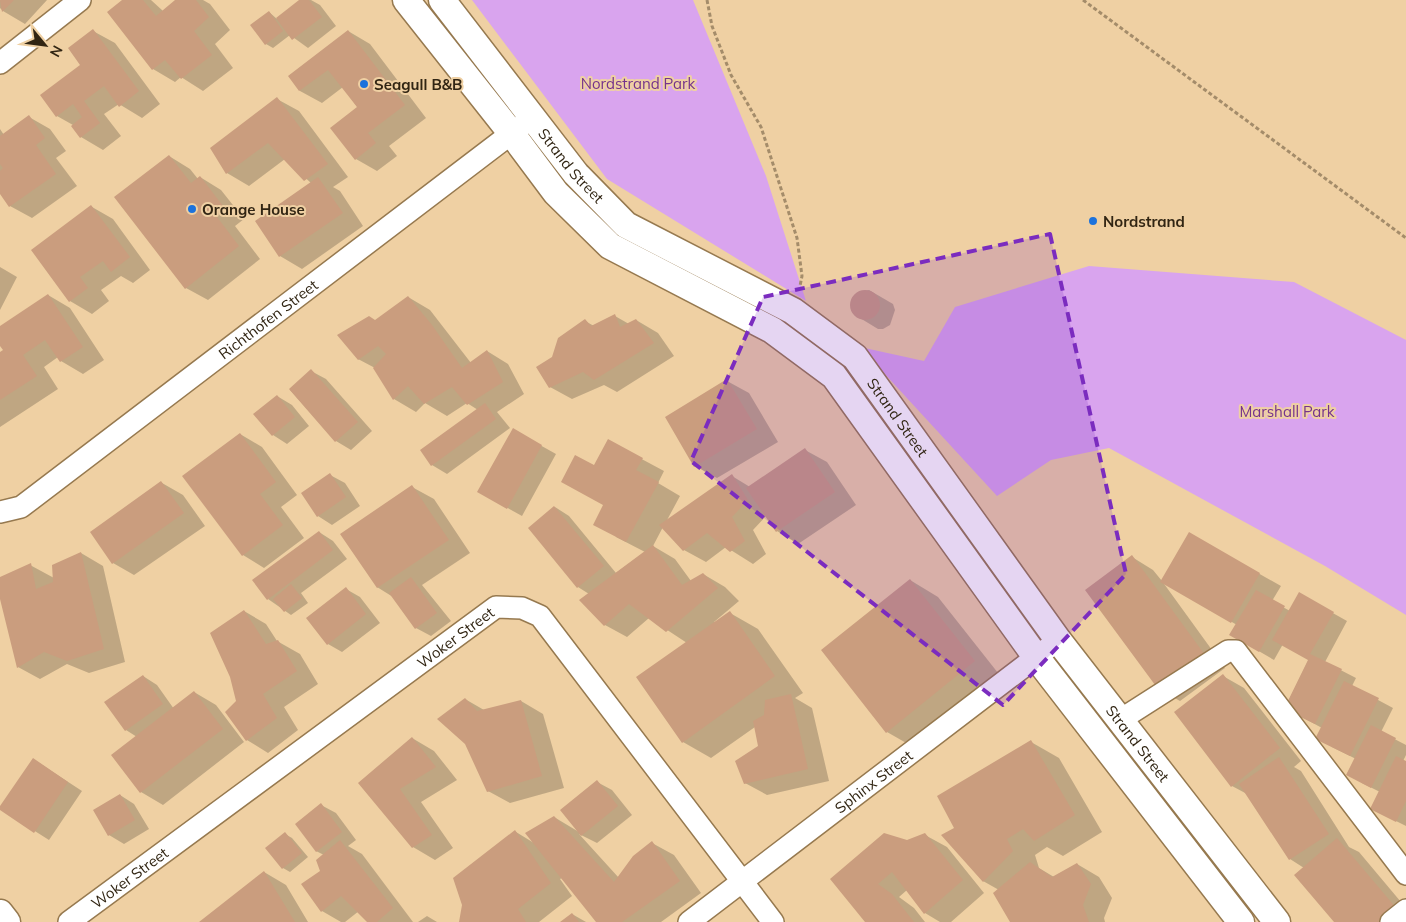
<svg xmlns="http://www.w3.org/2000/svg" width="1406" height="922" viewBox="0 0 1406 922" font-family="Mulish,sans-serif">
	<rect width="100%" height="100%" fill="#efd0a3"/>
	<path fill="#d9a4ee" d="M472 0H693L766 176 806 301 607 179Z
		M1089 266 1294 282 1406 340V615L1325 566 1109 448 1051 460 997 496 860 347 924 361 955 307Z"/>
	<path fill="#0003" d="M0 0H47L25 24 3 11 0 8Z
		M124 0H151L163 11 177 0H203L210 4 230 30 215 44 233 68 203 91 181 77 175 82 153 69Z
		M301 0H311L320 5 336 26 308 48 290 35 273 48 266 44 269 12 277 19Z
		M93 31 115 43 160 104 142 118 119 104 104 114 121 136 103 150 81 137 73 125 57 116 42 96 82 65Z
		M348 31 370 44 426 118 389 146 397 156 377 171 356 159 358 108 343 87 322 103 300 91 289 76Z
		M277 99 299 111 348 177 333 187 340 191 363 226 302 269 280 256 256 221 311 183 285 159 249 186 227 173 212 149Z
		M29 117 50 129 66 151 56 158 77 186 32 218 10 206 0 192V129L4 135Z
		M169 156 190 169 198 179 200 177 221 190 244 219 235 226 260 259 208 300 186 288Z
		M92 207 113 219 150 270 133 283 121 276 101 290 109 301 92 314 70 301Z
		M0 267 17 277 0 310Z
		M869 290 893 304 895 310 890 325 883 329H878L855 315 851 308 852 298 860 293Z
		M48 295 70 308 104 360 83 374 61 361 58 357 44 367 58 389 0 427V354L4 351 0 344V327Z
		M408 297 430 310 471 363 487 351 508 364 524 394 497 412 510 428 447 474 432 465 422 451 478 410 467 403 447 416 425 403 416 412 394 399 375 368 358 359 375 321Z
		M615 316 629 324 636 320 658 333 674 356 617 392 604 385 572 399 550 387 553 358 585 321 594 326Z
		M311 371 326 379 372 431 351 450 336 441 290 390Z
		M727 381 749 393 778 442 717 478 695 466Z
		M277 396 292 405 309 426 287 444 273 435Z
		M513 430 556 454 522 516 479 492Z
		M240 434 262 447 297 495 281 507 304 538 264 568 243 555Z
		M608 441 664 471 658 483 680 496 666 522 732 476 750 487 805 450 827 462 856 505 798 544 777 531 766 516 753 530 766 554 753 564 726 547 706 562 684 550 663 527 653 546 675 559 691 581 703 574 725 587 739 601 714 622 715 623 730 613 758 629 803 693 795 698 812 708 829 781 767 795 745 783 759 747 755 727 711 758 683 742 687 643 649 618 627 637 605 625 589 594 578 587 555 507 569 516 616 573 645 552 616 537 605 505 594 467Z
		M330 475 345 483 360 506 332 525 318 516Z
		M162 483 183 495 205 526 134 575 113 563Z
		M412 487 434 499 470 553 422 585 451 621 431 636 416 628 393 597 377 587Z
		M319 532 333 541 347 559 301 593 308 603 291 615 268 599Z
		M1189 534 1281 586 1272 601 1290 611 1299 594 1347 621 1325 662 1356 678 1352 686 1393 708 1381 732 1406 745V755L1403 761 1406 762V826L1386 816 1380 792 1362 783 1356 759 1332 747 1322 728 1285 708 1309 659 1283 644 1274 660 1231 635 1237 625 1162 581 1225 668 1180 701 1159 689 1132 557 1153 570 1162 581Z
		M81 553 103 566 125 662 89 673 67 664 40 679 18 667 0 594V578L30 565 54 578Z
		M910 580 938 597 1002 678 915 748 887 732Z
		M346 589 360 597 380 623 342 652 328 644Z
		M244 611 266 624 277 641 300 654 318 684 284 707 298 730 268 753 247 740Z
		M143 676 157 685 174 709 194 692 216 705 244 742 163 805 141 792 137 737 126 730Z
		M1223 676 1244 688 1301 761 1294 767 1301 771 1349 847 1359 852 1406 908 1336 922 1304 868 1290 859 1247 794 1232 786Z
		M465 699 484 710 521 701 543 714 564 788 510 803 488 791Z
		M412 738 434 751 457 780 421 802 453 848 435 860 413 847 359 783Z
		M1031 742 1059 758 1102 832 1063 856 1047 847 1035 855 1039 868 1054 877 1077 864 1099 877 1112 898 1104 918 1105 922H1012L999 890 983 881 955 829Z
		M33 759 82 791 49 840 0 809Z
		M597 782 612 790 632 815 597 843 579 834 619 878 652 843 674 855 701 893 661 922H597L562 878 560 879 572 896 539 922H460L516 832 534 843 554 817 579 832Z
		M120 795 134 804 149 829 124 844 109 835 95 810Z
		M321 805 336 813 356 840 348 846 362 854 413 922H369L359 911 345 922H341L322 911 321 872 324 855 316 851Z
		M285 834 292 838 308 857 290 872 283 868Z
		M925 835 947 847 984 893 951 922H940L925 913 907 890 899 897 914 908 925 922H867L832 879 907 841Z
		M264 872 286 885 308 922H201Z
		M572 914 586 922H562Z
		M427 916 437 922H418Z"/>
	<path fill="#ca9d7e" d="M0 0H14L2 12Z
		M122 0H143L156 16 175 0H196L209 17 194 31 212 55 181 79 165 60 152 70 107 12Z
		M299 0H309L322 17 292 40 276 18Z
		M269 11 283 31 265 45 250 25Z
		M93 29 139 91 119 107 104 86 84 101 100 123 80 138 71 126 82 117 73 104 56 117 40 95 80 65 68 48Z
		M348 30 405 105 368 133 376 143 355 160 330 128 357 107 328 70 299 91 288 76Z
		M277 97 328 164 304 181 268 143 226 174 210 148Z
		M29 115 45 138 36 145 56 174 9 207 0 194V171L3 168 0 164V136Z
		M169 155 191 183 200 176 223 206 214 213 239 246 185 289 114 197Z
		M318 177 343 213 279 257 255 221Z
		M91 205 130 257 111 272 103 261 80 277 88 288 69 302 31 250Z
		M850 305a15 15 0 1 1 30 0a15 15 0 1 1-30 0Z
		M48 294 83 347 60 362 45 340 23 355 37 376 0 400V352L3 350 0 346V326Z
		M408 296 432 325 462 368 487 350 503 382 467 405 452 387 424 404 408 386 393 400 373 368 386 354 378 346 358 360 337 335 369 316 375 320Z
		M615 314 620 327 636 319 654 343 594 380 583 372 549 388 536 367 552 357 558 338 585 319 591 326Z
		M311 369 358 422 335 442 289 389Z
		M727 379 757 429 694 467 665 417Z
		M277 395 295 417 272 436 253 414Z
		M485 403 496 419 431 466 420 450Z
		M513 428 542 445 507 509 477 492Z
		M240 433 276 482 260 494 283 525 242 556 182 476Z
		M608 439 643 458 636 470 659 482 626 542 593 525 603 505 561 482 575 455 594 465Z
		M805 448 835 492 776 532 746 488Z
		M330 473 346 497 317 517 301 493Z
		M732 474 748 500 732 517 745 541 730 552 707 533 683 551 659 525Z
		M161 481 184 513 112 564 90 532Z
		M412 485 449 540 377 588 340 534Z
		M554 506 604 566 577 588 528 528Z
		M319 531 333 550 267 600 252 580Z
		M1189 532 1260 573 1231 623 1160 582Z
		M653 545 682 585 703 573 718 588 666 632 629 604 604 626 579 600Z
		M81 552 104 649 67 661 44 652 17 668 0 599V577L31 563 36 589 53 582 52 565Z
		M1132 555 1205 655 1158 689 1085 590Z
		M411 577 437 613 415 629 389 593Z
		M910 579 975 661 886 733 821 650Z
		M291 584 302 598 284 612 273 599Z
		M346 587 366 614 327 645 306 618Z
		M1256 590 1285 606 1259 652 1229 635Z
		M1299 592 1334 612 1310 654 1342 669 1315 724 1284 709 1308 660 1272 640Z
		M244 610 266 644 278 640 297 671 263 694 277 718 246 741 225 712 236 701 230 677 210 633Z
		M730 611 775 676 682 743 636 677Z
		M1223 674 1280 748 1231 787 1174 712Z
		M143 675 163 704 125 731 104 702Z
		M1344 681 1379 698 1350 756 1315 739Z
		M194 691 223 729 140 793 111 755Z
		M791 694 808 769 744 784 735 761 758 746 753 721 764 715 765 700Z
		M465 698 477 711 521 700 542 776 487 792 465 744 437 719Z
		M1371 725 1396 738 1371 788 1346 775Z
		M412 737 436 767 400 789 432 835 412 848 358 783Z
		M1031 740 1075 815 1034 841 1023 829 1007 839 1013 851 983 882 941 835 954 828 937 796Z
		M1396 756 1406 761V801L1396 822 1370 809Z
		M1279 757 1329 834 1289 860 1239 784Z
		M33 758 68 782 34 833 0 810V806Z
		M597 780 618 806 581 836 560 810Z
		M120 794 135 820 108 836 93 810Z
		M321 803 342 832 316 852 295 824Z
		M554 816 614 882 633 856 652 841 680 881 622 922H596L525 833Z
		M515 830 551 883 518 909 526 922H459L462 905 453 878Z
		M285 832 302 853 282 869 265 848Z
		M884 833 907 840 925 833 963 880 924 914 892 872 878 884 892 894 914 922H865L830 879Z
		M1337 838 1397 909 1381 922H1334L1294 875Z
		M340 840 393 908 377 922H367L341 896 321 912 301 884 320 871 316 860Z
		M1030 862 1052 877 1077 863 1091 884 1083 905 1089 922H1010L993 893Z
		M264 871 295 922H199Z
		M572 913 579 922H560Z"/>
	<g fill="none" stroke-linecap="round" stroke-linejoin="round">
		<defs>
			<g id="minor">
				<path d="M0 63 80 0"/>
				<path id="s1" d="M0 512 21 507 525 123"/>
				<path d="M1120 720 1228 651H1236L1406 874"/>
				<path id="s2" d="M69 922 496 607 522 608 540 616 773 922"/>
				<path id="s3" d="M689 922 1048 648"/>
				<path d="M1391 922 1406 910"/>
			</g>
			<g id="tertiary">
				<path d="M406 0 512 134 556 193 610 246 772 330 834 376 1036 657 1241 922"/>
				<path id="s4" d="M442 0 576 174 626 225 793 311 855 357 1058 640 1277 922"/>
				<path d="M0 913 7 922"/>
			</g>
		</defs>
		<use href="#minor" stroke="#96794f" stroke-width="24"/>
		<use href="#tertiary" stroke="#96794f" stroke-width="29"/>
		<path stroke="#a48c6a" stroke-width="3" stroke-dasharray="4 2.5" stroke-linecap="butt" d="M707 0 712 26 731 75 761 127 797 238 802 276 800 286
			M1083 0 1406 238"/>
		<use href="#minor" stroke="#fff" stroke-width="21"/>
		<use href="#tertiary" stroke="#fff" stroke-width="26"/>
	</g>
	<path fill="#7b2cbf" fill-opacity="0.2" stroke="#7b2cbf" stroke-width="4" stroke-dasharray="10 6" stroke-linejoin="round" d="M1050 234 1126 574 1003 705 691 461 763 297Z"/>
	<g fill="#1c72dc" stroke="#efd0a3" stroke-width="2">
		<circle cx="364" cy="84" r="5"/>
		<circle cx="192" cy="209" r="5"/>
		<circle cx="1093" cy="221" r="5"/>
	</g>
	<g text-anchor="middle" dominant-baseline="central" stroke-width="4" stroke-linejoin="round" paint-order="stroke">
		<g font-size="15" fill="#75338b" stroke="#efd0a3">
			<text x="638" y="83">Nordstrand Park</text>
			<text x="1287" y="411">Marshall Park</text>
		</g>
		<g font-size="15" font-weight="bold" fill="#312513" stroke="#efd0a3" text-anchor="start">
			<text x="374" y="84">Seagull B&amp;B</text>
			<text x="202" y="209">Orange House</text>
			<text x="1103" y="221">Nordstrand</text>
		</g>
		<g font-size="15" fill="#312513" stroke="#efd0a3">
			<text stroke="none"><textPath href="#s4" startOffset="210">Strand Street</textPath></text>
			<text stroke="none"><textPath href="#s1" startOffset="332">Richthofen Street</textPath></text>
			<text stroke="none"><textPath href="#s4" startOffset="630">Strand Street</textPath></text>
			<text stroke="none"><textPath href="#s2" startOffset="480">Woker Street</textPath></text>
			<text stroke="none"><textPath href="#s4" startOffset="1035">Strand Street</textPath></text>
			<text stroke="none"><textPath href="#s3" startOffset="232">Sphinx Street</textPath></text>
			<text stroke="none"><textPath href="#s2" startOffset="75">Woker Street</textPath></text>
		</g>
	</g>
	<g transform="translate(45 45) rotate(119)" stroke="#efd0a3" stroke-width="4" paint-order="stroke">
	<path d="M0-4L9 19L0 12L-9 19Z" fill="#312513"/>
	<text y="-8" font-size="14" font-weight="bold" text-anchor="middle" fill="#312513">N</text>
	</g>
</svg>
